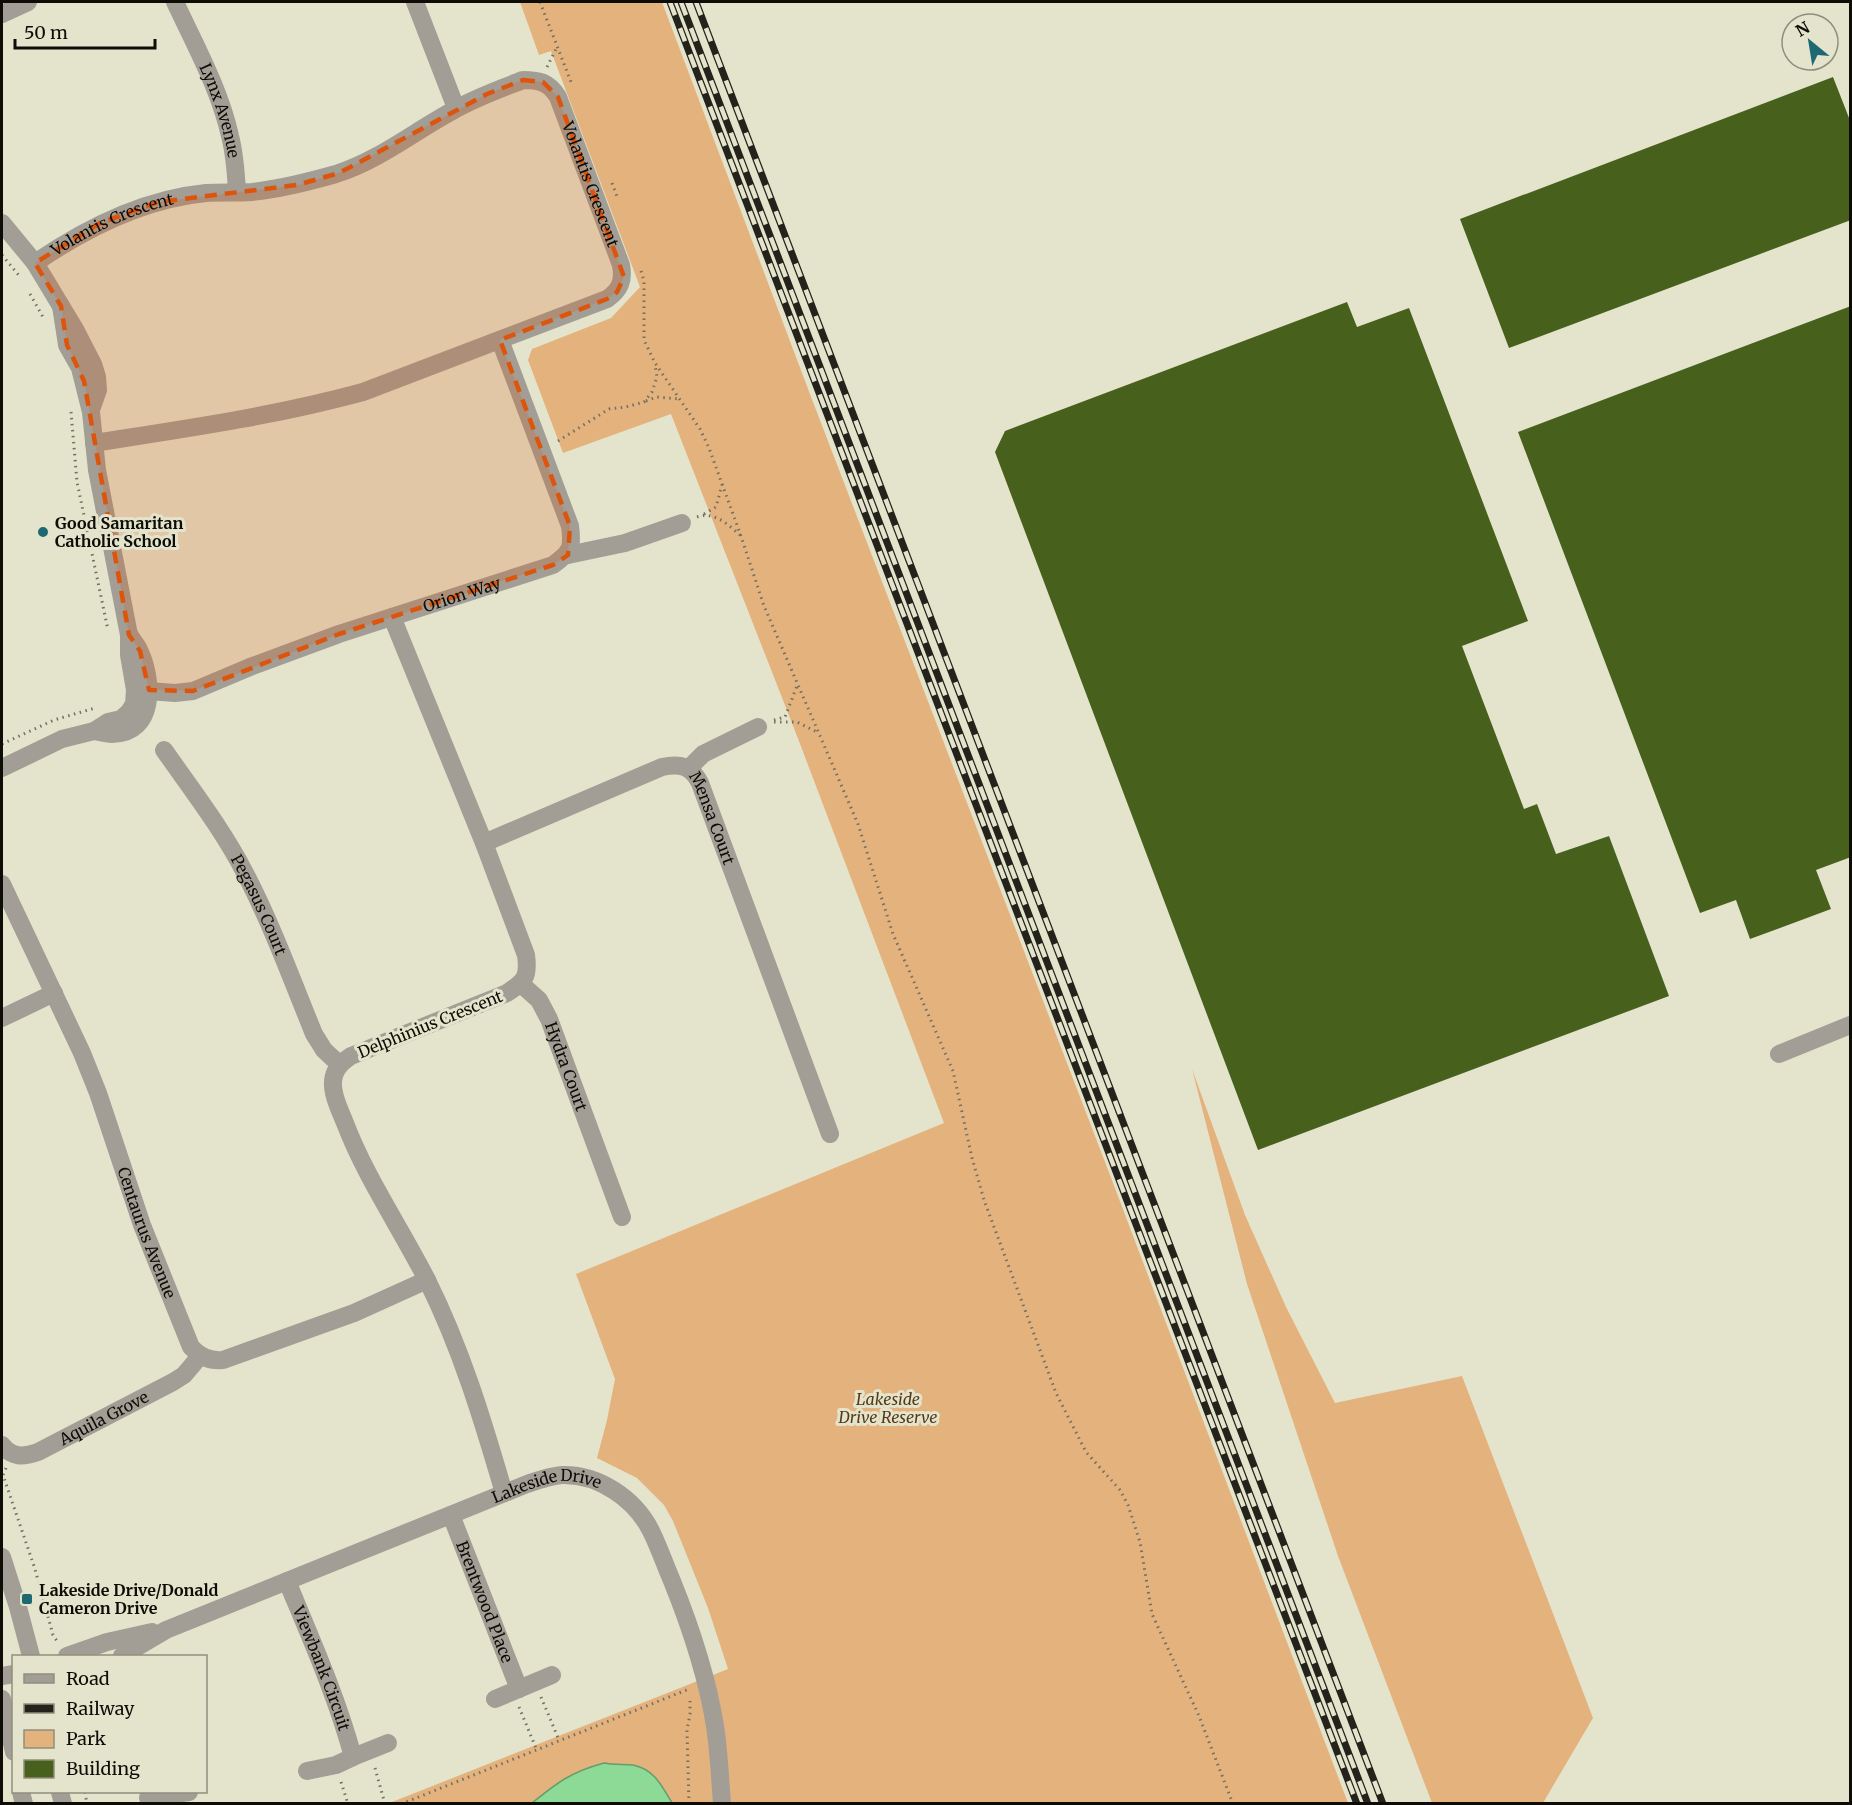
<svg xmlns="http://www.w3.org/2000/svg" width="1852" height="1805" viewBox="0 0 1852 1805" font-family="Merriweather,serif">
	<rect width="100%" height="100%" fill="#e4e4cd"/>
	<path fill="#e4b27d" d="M520 2H662L813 402 1110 1175 1348 1803 387 1804 728 1669 708 1608 673 1521 664 1505 637 1478 597 1458 607 1420 615 1379 576 1274 944 1123 797 736 671 414 563 453 528 360 532 349 611 318 640 287 551 51 539 55Z
		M1192 1069 1245 1215 1286 1307 1335 1403 1462 1376 1593 1718 1543 1803H1432L1338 1556 1247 1284Z"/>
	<path fill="#8cda96" stroke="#669c6b" stroke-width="1.5" d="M604 1763C614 1765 624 1764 633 1765 654 1769 662 1786 672 1803H532C558 1782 571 1772 604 1763Z"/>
	<path fill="#47611d" d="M1833 77 1851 123V220L1509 348 1460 219Z
		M1347 302 1357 327 1409 308 1528 621 1462 646 1524 809 1537 804 1556 854 1609 836 1669 996 1258 1150 995 452 1005 431Z
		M1851 306V857L1816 870 1831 909 1750 939 1736 900 1700 913 1518 432Z"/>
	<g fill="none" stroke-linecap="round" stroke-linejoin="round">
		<path stroke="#717063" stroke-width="3" stroke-dasharray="1.5 4.5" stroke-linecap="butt" d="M540 2 571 82
			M547 67 557 47
			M612 183 618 199
			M2 255 21 278
			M641 271 644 281V340L655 363 700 429 709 448 741 536 764 606 858 824 893 934 953 1071 972 1158 984 1200 1056 1393 1086 1452 1120 1490 1128 1505 1140 1542 1152 1614 1199 1716 1233 1804
			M30 294 43 317
			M646 401 657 397 680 399
			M71 412 77 482 108 630
			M558 441 609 409 626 407 644 402 652 392 657 377 655 364
			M704 514 716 507 722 485
			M697 517C713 511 728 524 740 535
			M774 720 785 717 797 686
			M774 722H797L819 733
			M2 744 54 720 95 708
			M6 1468 3 1475 35 1569 53 1635 57 1641
			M541 1697 559 1740
			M519 1707 536 1748
			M375 1768 385 1804
			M341 1782 348 1804
			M85 1792 87 1804
			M401 1804 689 1689
			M689 1804 687 1730 690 1714V1701"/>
		<g stroke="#a29e95" stroke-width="18">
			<path id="s1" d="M175 2C195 45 220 90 230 136 235 155 236 173 237 192"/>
			<path d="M415 2 456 108"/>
			<path d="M2 14 28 2"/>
			<path d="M2 223 35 263 76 331 93 364 97 377 98 390 92 407"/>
			<path id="s2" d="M35 263C86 228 143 199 206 193 221 192 236 193 252 192 280 189 308 182 336 174 380 160 416 130 456 109 477 97 500 89 523 80 539 80 549 82 558 97L621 265C624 281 620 290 607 299L363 392C275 416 184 429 94 443"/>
			<path d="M568 555 625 543 682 523"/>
			<path d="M392 617 484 843 526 955C529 977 525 981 507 993L351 1056C337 1065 330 1075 334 1093 336 1103 341 1113 345 1123 366 1178 400 1227 427 1280 461 1348 483 1421 504 1493"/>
			<path id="s3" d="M135 690 175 693 193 691 250 667 339 634 553 565C571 552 573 548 570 526L500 340"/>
			<path d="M94 731C99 732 106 734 112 734 156 734 153 680 140 652 138 646 133 641 130 636"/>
			<path id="s4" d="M164 750C192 790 223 830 245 873 272 925 292 980 314 1034L324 1050 339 1064"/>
			<path d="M2 768 62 739 94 731 108 722 121 719 129 712 134 704 135 690 129 655V635L97 470 91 412 80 368 67 345 61 306"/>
			<path d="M689 768 703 754 758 727"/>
			<path id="s5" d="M484 843 662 767C681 763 691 766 700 783L830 1134"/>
			<path id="s6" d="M2 884 82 1053 98 1093 142 1225 191 1347C201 1357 209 1361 223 1360L354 1313 427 1280"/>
			<path id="s7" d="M521 984 539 1000 549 1019 622 1217"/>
			<path d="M2 1018 54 993"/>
			<path d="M1779 1054 1850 1025"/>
			<path id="s8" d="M2 1445C12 1458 23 1457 38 1452L173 1382 184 1375 200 1356"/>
			<path id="s9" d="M451 1515 519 1689"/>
			<path d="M2 1557 18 1607 31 1656"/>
			<path id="s10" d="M287 1581C311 1639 337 1697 353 1757L336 1765 307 1771"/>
			<path d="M67 1656 107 1642 152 1632"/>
			<path id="s11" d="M122 1656 166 1630 527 1484C539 1480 550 1476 562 1475 599 1474 635 1499 651 1531 659 1547 665 1565 672 1581 691 1628 707 1676 715 1726 719 1752 720 1778 722 1804"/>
			<path d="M2 1676 14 1674"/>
			<path d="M2 1699 14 1752"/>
			<path d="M495 1699 552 1675"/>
			<path d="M353 1757 388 1743"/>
			<path d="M21 1792 24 1804"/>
			<path d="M60 1792 63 1804"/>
			<path d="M148 1798 189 1792"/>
		</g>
		<defs>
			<path id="rail" d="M670 2 1357 1804
				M681 2 1368 1804
				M696 2 1383 1804"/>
		</defs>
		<use href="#rail" stroke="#24231b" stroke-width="7"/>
		<use href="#rail" stroke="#e4e4cd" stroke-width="4.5" stroke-dasharray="14" stroke-linecap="butt"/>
	</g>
	<path fill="#dd550c" fill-opacity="0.2" stroke="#dd550c" stroke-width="4.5" stroke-dasharray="12 8" stroke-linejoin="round" d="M523 80 543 82 558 97 624 277 617 292 607 299 500 340 570 526 568 555 553 565 339 634 193 691 149 690 140 651 129 635 84 381 67 345 61 306 35 263 100 223 158 202 297 185 339 173 487 94Z"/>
	<g fill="#1d6872" stroke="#e4e4cd" stroke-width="2">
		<circle cx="43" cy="532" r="6"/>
		<rect x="21" y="1593" width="12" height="12" rx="3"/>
	</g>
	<g text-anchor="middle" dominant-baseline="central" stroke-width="6" stroke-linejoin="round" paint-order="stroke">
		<g font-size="16" fill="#0d0c06" stroke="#e4e4cd">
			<text stroke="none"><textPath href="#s1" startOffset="118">Lynx Avenue</textPath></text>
			<text stroke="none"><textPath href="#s2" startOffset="663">Volantis Crescent</textPath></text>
			<text stroke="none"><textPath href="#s2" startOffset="87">Volantis Crescent</textPath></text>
			<text stroke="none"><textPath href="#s3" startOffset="344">Orion Way</textPath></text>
			<text stroke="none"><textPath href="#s5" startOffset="276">Mensa Court</textPath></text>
			<text stroke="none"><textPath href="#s4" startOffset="182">Pegasus Court</textPath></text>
			<text transform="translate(430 1024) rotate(-22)">Delphinius Crescent</text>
			<text stroke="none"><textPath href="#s7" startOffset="96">Hydra Court</textPath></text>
			<text stroke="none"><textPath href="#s6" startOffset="378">Centaurus Avenue</textPath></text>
			<text stroke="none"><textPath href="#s8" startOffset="114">Aquila Grove</textPath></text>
			<text stroke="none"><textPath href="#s11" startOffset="460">Lakeside Drive</textPath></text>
			<text stroke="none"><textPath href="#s9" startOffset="93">Brentwood Place</textPath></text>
			<text stroke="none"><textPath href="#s10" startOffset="94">Viewbank Circuit</textPath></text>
		</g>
		<g font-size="16" font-weight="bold" fill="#0d0c06" stroke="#e4e4cd" text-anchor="start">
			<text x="55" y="523">Good Samaritan<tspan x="55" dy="18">Catholic School</tspan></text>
			<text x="39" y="1590">Lakeside Drive/Donald<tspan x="39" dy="18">Cameron Drive</tspan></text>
		</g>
		<g font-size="16" font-style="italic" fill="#553919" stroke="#e4e4cd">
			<text x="888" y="1399">Lakeside<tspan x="888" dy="18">Drive Reserve</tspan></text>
		</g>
	</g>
	<rect width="1852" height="1805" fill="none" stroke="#0d0c06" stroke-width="6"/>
	<rect x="12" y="1655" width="195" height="138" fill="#e4e4cd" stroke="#8e8e7d" stroke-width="1.5"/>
	<rect x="24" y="1674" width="30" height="9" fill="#a29e95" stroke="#8e8e7d" stroke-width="1.5"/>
	<text x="66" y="1685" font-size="18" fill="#0d0c06">Road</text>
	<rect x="24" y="1704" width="30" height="9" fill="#24231b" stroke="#8e8e7d" stroke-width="1.5"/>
	<text x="66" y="1715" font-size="18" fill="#0d0c06">Railway</text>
	<rect x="24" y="1730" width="30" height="18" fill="#e4b27d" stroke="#8e8e7d" stroke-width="1.5"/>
	<text x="66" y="1745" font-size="18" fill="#0d0c06">Park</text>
	<rect x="24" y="1760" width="30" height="18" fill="#47611d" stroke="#8e8e7d" stroke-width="1.5"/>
	<text x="66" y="1775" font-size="18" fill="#0d0c06">Building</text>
	<g transform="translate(1810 42) rotate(330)"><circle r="28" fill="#e4e4cd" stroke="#8e8e7d" stroke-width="1.5"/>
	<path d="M0-4.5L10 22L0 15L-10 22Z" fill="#1d6872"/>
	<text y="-9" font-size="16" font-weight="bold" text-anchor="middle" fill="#0d0c06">N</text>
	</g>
	<path d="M15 39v9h140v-9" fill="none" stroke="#0d0c06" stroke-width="3"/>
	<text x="24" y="39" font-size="18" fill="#0d0c06" stroke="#e4e4cd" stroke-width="4.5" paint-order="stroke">50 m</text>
</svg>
